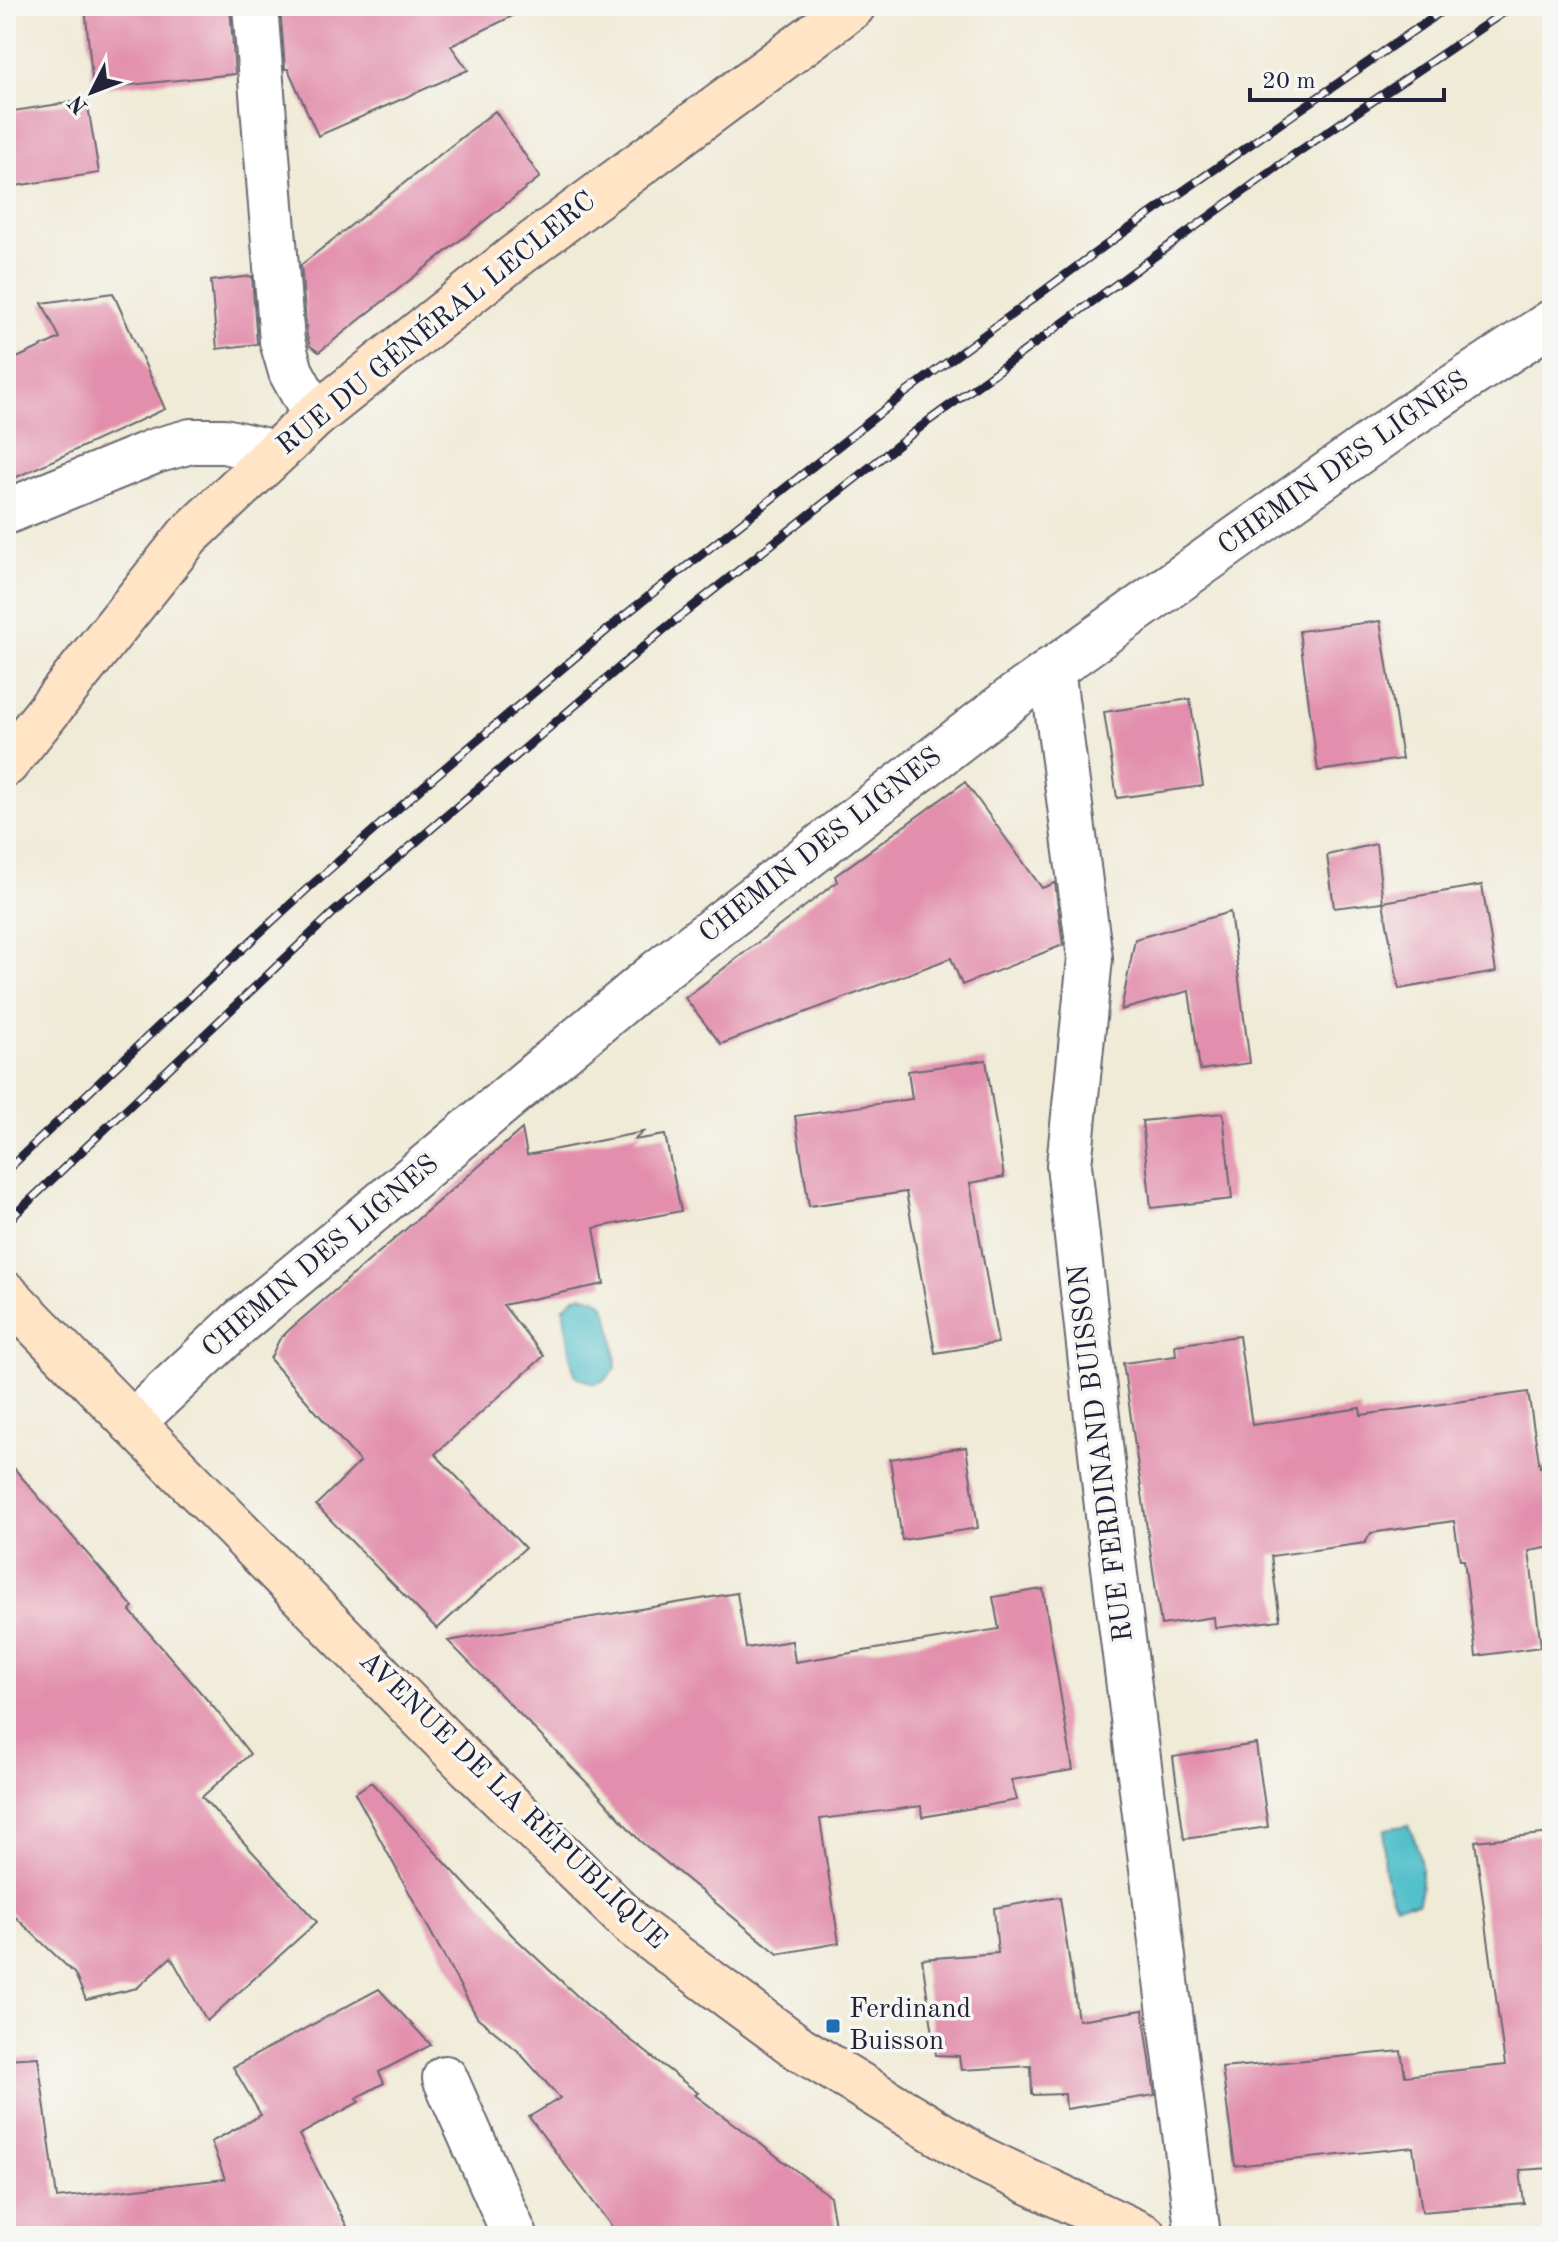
<svg xmlns="http://www.w3.org/2000/svg" width="1558" height="2242" viewBox="0 0 1558 2242" font-family="'Old Standard TT',serif">
	<rect width="100%" height="100%" fill="#f6f6f2"/>
	<filter id="ink" filterUnits="userSpaceOnUse"><feTurbulence type="fractalNoise" baseFrequency=".0125" numOctaves="2"/><feDisplacementMap in="SourceGraphic" scale="16" xChannelSelector="R" yChannelSelector="G"/><feConvolveMatrix kernelMatrix="1 2 1 2 8 2 1 2 1" color-interpolation-filters="sRGB"/></filter>
	<filter id="wash" filterUnits="userSpaceOnUse"><feTurbulence type="fractalNoise" baseFrequency=".006" numOctaves="4" result="noise"/><feDisplacementMap in="SourceGraphic" scale="32" xChannelSelector="R" yChannelSelector="G"/><feGaussianBlur stdDeviation="1.8" result="paint"/><feColorMatrix in="noise" values="0 0 0 0 0 0 0 0 0 0 0 0 0 0 0 0 0 1.4 0 .05"/><feComposite in="paint" operator="in"/></filter>
	<g filter="url(#wash)">
		<rect width="100%" height="100%" fill="#f0ebd7"/>
		<path fill="#53c0cb" stroke="#3a7183" stroke-width="2" d="M582 1295C589 1297 596 1297 601 1302 612 1313 615 1352 616 1368L605 1380 595 1384 577 1377 573 1369 564 1314V1307L575 1297Z
			M1408 1825C1422 1851 1423 1873 1419 1902L1396 1905C1383 1880 1381 1856 1385 1829Z"/>
		<g id="blocks">
			<path fill="#e28eac" d="M85 6H230L235 74 93 89Z
				M280 6H533L451 46 468 70 318 136 288 69H285Z
				M87 100 99 173 15 186 6 112Z
				M495 111 540 177 319 352 310 346 307 336 301 265Z
				M252 276 257 344 217 349 211 281Z
				M113 293 165 409 6 482V363L60 338 42 303Z
				M1380 621 1402 759 1318 771 1299 631Z
				M1190 699 1203 786 1117 798 1104 712Z
				M965 782 1042 888 1055 883 1063 945 962 985 951 958 721 1044 685 998 837 882 835 876Z
				M1376 844 1383 902 1334 908 1327 855Z
				M1482 885 1496 972 1399 989 1383 902Z
				M1230 912 1250 1063 1200 1070 1189 991 1121 1010 1135 939Z
				M986 1060 1004 1177 970 1183 998 1343 935 1353 906 1192 809 1206 795 1116 912 1099 908 1071Z
				M1223 1113 1232 1199 1151 1208 1142 1121Z
				M522 1129 527 1155 643 1132 634 1140 665 1135 681 1211 594 1228 604 1284 503 1305 544 1356 435 1454 525 1548 437 1629 316 1505 360 1462 270 1359 279 1340 290 1329Z
				M1239 1336 1252 1425 1360 1408 1361 1415 1528 1392 1540 1467 1552 1465V1547L1529 1551 1541 1647 1476 1656 1464 1560H1460L1454 1521 1371 1533 1365 1543 1271 1556 1280 1620 1215 1628 1214 1617 1161 1625 1123 1363 1176 1356 1175 1345Z
				M966 1447 978 1528 902 1540 890 1459Z
				M6 1459 133 1607 130 1611 215 1709 250 1754 202 1797 317 1922 207 2021 171 1957 137 1988 86 2000 75 1974 6 1908Z
				M1043 1589 1073 1770 1011 1780 1017 1800 922 1817 921 1806 820 1819 839 1943 778 1954 640 1841 598 1794 448 1641 737 1593 746 1648 792 1641 795 1662 999 1629 993 1597Z
				M1256 1744 1268 1827 1184 1839 1173 1757Z
				M371 1782 512 1935 590 2008 698 2093 695 2095 830 2196 837 2236H619L529 2117 560 2098 518 2051 477 2017 355 1793Z
				M1552 1833V2168L1520 2170 1524 2203 1422 2212 1413 2147 1235 2166 1222 2068 1401 2051 1405 2076 1505 2065 1475 1841Z
				M1060 1897 1078 2020 1143 2010 1155 2095 1066 2109 1065 2094 1032 2095 1031 2066 961 2070 959 2056 936 2055 922 1959 998 1953 994 1908Z
				M379 1989 431 2045 379 2072 384 2083 356 2098 359 2102 299 2135 352 2236H6V2059L38 2057 57 2198 225 2179 211 2142 261 2115 233 2067Z"/>
		</g>
	</g>
	<g filter="url(#ink)">
		<use href="#blocks" fill-opacity="0" stroke="#6a6872" stroke-width="2"/>
		<g fill="none" stroke-linecap="round" stroke-linejoin="round">
			<defs>
				<path id="street" d="M255 6 282 341 291 372 315 416
					M6 512 155 451 191 441H224L275 453
					M1052 669 1090 958 1069 1165 1112 1551 1198 2236
					M132 1423 240 1322 658 972 1014 697 1405 419 1552 322
					M445 2078 515 2236"/>
				<path id="secondary" d="M6 764 188 536 315 416 516 256 853 6
					M6 1294 470 1767 633 1925 799 2048 981 2159 1144 2236"/>
			</defs>
			<use href="#street" stroke="#6a6872" stroke-width="48"/>
			<use href="#secondary" stroke="#6a6872" stroke-width="48"/>
			<use href="#street" stroke="#fff" stroke-width="44"/>
			<use href="#secondary" stroke="#ffe4c6" stroke-width="44"/>
			<defs>
				<path id="rail" d="M6 1171 161 1024 306 890 426 784 625 615 904 394 1110 242 1449 6
					M6 1223 333 913 663 630 927 422 1295 154 1513 6"/>
			</defs>
			<use href="#rail" stroke="#22223b" stroke-width="9"/>
			<use href="#rail" stroke="#f6f6f2" stroke-width="6" stroke-dasharray="18" stroke-linecap="butt"/>
		</g>
	</g>
	<rect fill="#1f6fb2" stroke="#f6f6f2" stroke-width="3" x="825" y="2018" width="16" height="16" rx="4"/>
	<g text-anchor="middle" dominant-baseline="central" stroke-width="7" stroke-linejoin="round" paint-order="stroke">
		<g font-size="28" fill="#22223b" stroke="#f6f6f2">
			<text transform="translate(437 324) rotate(-39)">RUE DU GÉNÉRAL LECLERC</text>
			<text transform="translate(1344 464) rotate(-35)">CHEMIN DES LIGNES</text>
			<text transform="translate(821 846) rotate(-38)">CHEMIN DES LIGNES</text>
			<text transform="translate(321 1257) rotate(-40)">CHEMIN DES LIGNES</text>
			<text transform="translate(1102 1453) rotate(-97)">RUE FERDINAND BUISSON</text>
			<text transform="translate(512 1801) rotate(44)">AVENUE DE LA RÉPUBLIQUE</text>
		</g>
		<g font-size="28" fill="#22223b" stroke="#f6f6f2" text-anchor="start">
			<text x="849" y="2010">Ferdinand<tspan x="849" dy="32">Buisson</tspan></text>
		</g>
	</g>
	<rect width="1558" height="2242" fill="none" stroke="#f6f6f2" stroke-width="32"/>
	<g transform="translate(92 92) rotate(228)" stroke="#f6f6f2" stroke-width="6" paint-order="stroke">
	<path d="M0-6L14 30L0 20L-14 30Z" fill="#22223b"/>
	<text y="-12" font-size="22" font-weight="bold" text-anchor="middle" fill="#22223b">N</text>
	</g>
	<path d="M1250 88v12h194v-12" fill="none" stroke="#22223b" stroke-width="4"/>
	<text x="1262" y="88" font-size="24" fill="#22223b" stroke="#f6f6f2" stroke-width="6" paint-order="stroke">20 m</text>
</svg>
